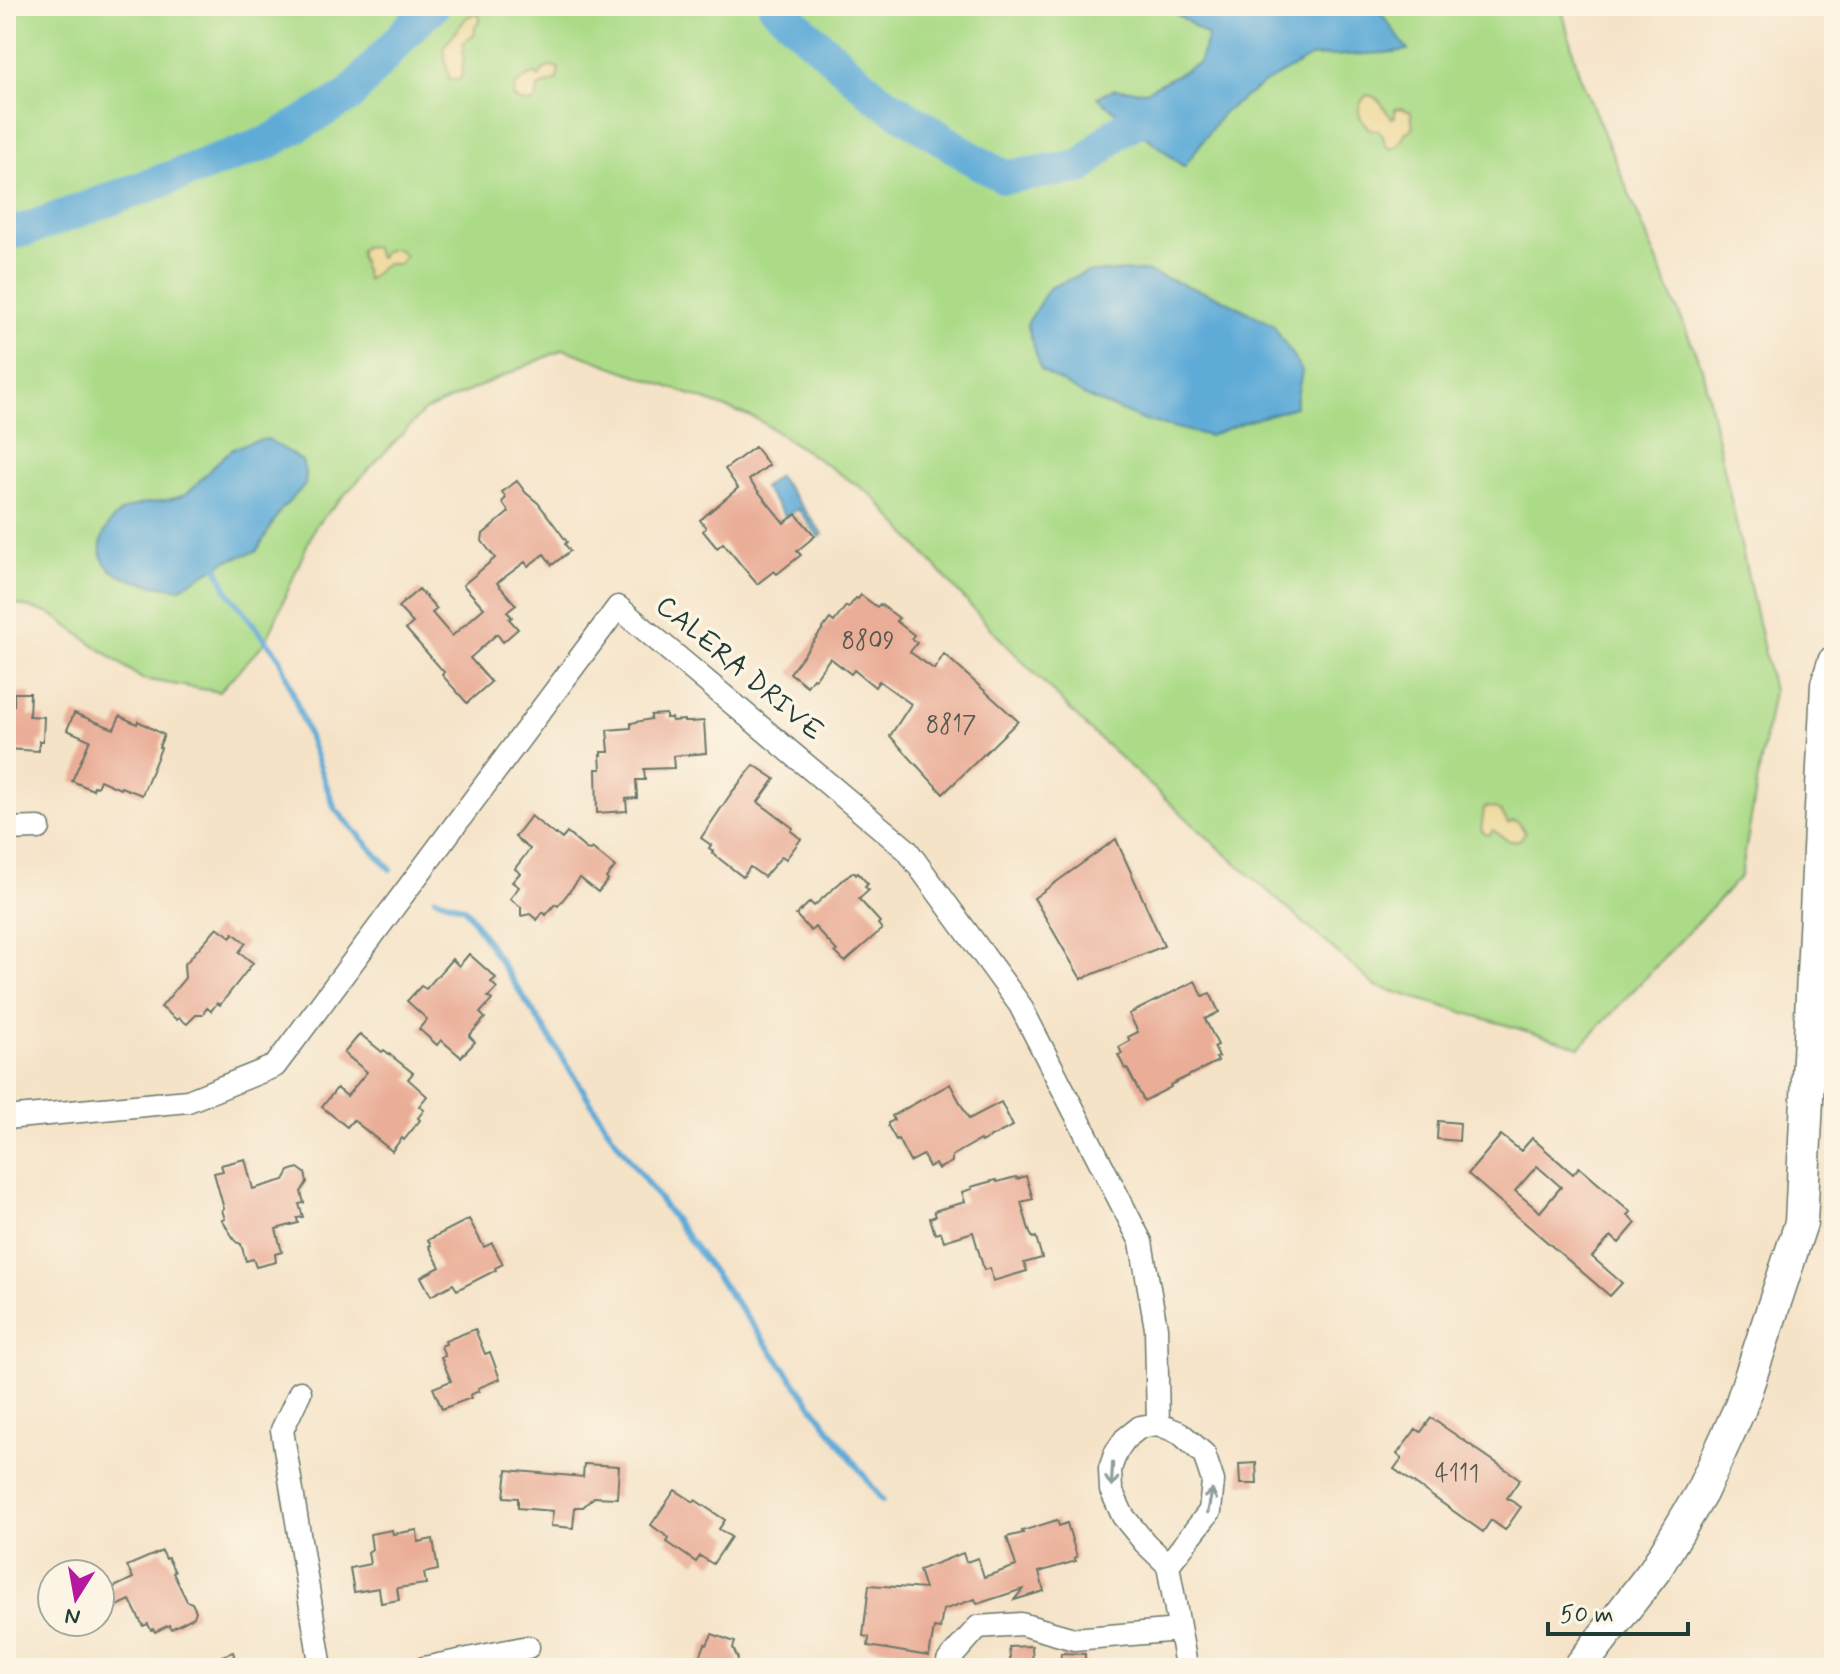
<svg xmlns="http://www.w3.org/2000/svg" width="1840" height="1674" viewBox="0 0 1840 1674" font-family="Mynerve,sans-serif">
	<rect width="100%" height="100%" fill="#fcf5e5"/>
	<filter id="ink" filterUnits="userSpaceOnUse"><feTurbulence type="fractalNoise" baseFrequency=".0125" numOctaves="2"/><feDisplacementMap in="SourceGraphic" scale="16" xChannelSelector="R" yChannelSelector="G"/><feConvolveMatrix kernelMatrix="1 2 1 2 8 2 1 2 1" color-interpolation-filters="sRGB"/></filter>
	<filter id="wash" filterUnits="userSpaceOnUse"><feTurbulence type="fractalNoise" baseFrequency=".006" numOctaves="4" result="noise"/><feDisplacementMap in="SourceGraphic" scale="32" xChannelSelector="R" yChannelSelector="G"/><feGaussianBlur stdDeviation="1.8" result="paint"/><feColorMatrix in="noise" values="0 0 0 0 0 0 0 0 0 0 0 0 0 0 0 0 0 1.4 0 .05"/><feComposite in="paint" operator="in"/></filter>
	<g filter="url(#wash)">
		<rect width="100%" height="100%" fill="#f5e3c8"/>
		<path fill="#acdb88" stroke="#668c5e" stroke-width="2" d="M6 6H1561L1579 74 1702 368 1773 691 1741 876 1580 1047 1375 986 1218 847 1089 729 991 629 872 495 757 419 564 349 424 411 315 526 267 640 219 692 142 679 51 614 6 601Z"/>
		<path fill="#eeda9e" stroke="#868c69" stroke-width="2" d="M476 14 479 15 480 20 475 27 474 36 469 38 463 44 465 49 462 52 464 57 461 78 458 80 449 79 443 48 467 17Z
			M550 66 559 68 557 80 538 88 537 98 531 103 520 102 513 97 516 85 528 76 536 74 539 77 543 70Z
			M1367 95C1384 98 1382 109 1392 118L1395 117V109L1401 108 1411 112 1413 128 1405 133C1402 141 1398 147 1390 149L1386 146 1382 134 1378 130H1371C1358 120 1354 107 1367 95Z
			M365 246 375 248 377 256 380 257C387 247 398 246 405 256L399 264H387L383 266 367 280 360 256V250Z
			M1486 807C1500 807 1502 813 1508 823L1513 821 1518 822 1525 832 1521 839C1508 845 1504 837 1493 830L1490 834 1486 835 1481 830 1484 808Z"/>
		<path fill="#5eabd7" stroke="#3e7486" stroke-width="2" d="M1169 6H1376L1408 50 1386 53 1311 57 1265 83 1223 113 1184 167 1097 97 1115 89 1146 91 1199 63 1208 36 1169 9Z
			M1145 271 1221 298 1273 325 1302 371 1295 407 1242 423 1209 436 1140 419 1087 397 1041 370 1027 324 1049 288 1087 272Z
			M268 439 302 461 306 475 305 485 280 511 257 551 226 561 179 589C152 584 91 581 102 539 106 528 113 516 124 510 143 500 165 504 184 495 191 492 196 484 202 478 226 453 231 444 268 439Z
			M778 476 823 534 819 537 798 509 786 517 763 488Z"/>
		<g fill="none" stroke-linecap="round" stroke-linejoin="round">
			<path stroke="#5eabd7" stroke-width="6" d="M6 309 8 310
				M211 563 217 567 228 592 280 658 335 809 390 869
				M435 898 465 908 545 1030 611 1134 882 1500"/>
			<path stroke="#5eabd7" stroke-width="34" d="M775 6 878 98 984 166 1005 177 1081 167 1115 134 1160 106 1170 101
				M6 234 28 229 267 143 349 96 413 24 433 6"/>
		</g>
		<g id="blocks">
			<path fill="#eaae98" fill-rule="evenodd" d="M755 447 769 465 749 480 784 523 796 514 815 536 797 551 801 555 777 574 774 571 757 584 723 543 717 548 703 531 706 528 700 520 738 488 725 469Z
				M517 481 526 493 538 503 559 531 567 542 565 544 570 551 552 565 544 554 528 566 525 562 497 583 516 605 507 612 512 617 509 619 518 629 503 642 497 634 470 658 491 682 467 703 442 675 444 672 406 629 413 623 398 607 419 589 437 609 432 613 452 636 484 608 463 585 495 558 482 541 483 534 509 512 502 502 506 498 502 492Z
				M861 595 877 607 880 604 899 618 896 621 914 635 911 639 917 643 910 652 934 669 944 654 1018 721 943 794 890 736 911 704 879 681 875 687 854 670 851 674 830 658 815 679 813 678 807 686 790 673 830 619 834 622 846 606 848 608 856 598 858 599Z
				M14 693H30L29 716 44 717 43 741H39V751L6 749V705H14Z
				M74 713 114 729 120 716 137 724 138 721 164 735 159 747 161 748 142 795 121 787 120 789 100 780 97 787 94 786 93 790 72 781 90 740 67 730Z
				M666 714V718H671L672 721 684 720V722H690L704 721 706 753 673 756 674 768 644 769 645 780H636L637 798 626 799 627 811 597 813 596 769H601L600 755H602L601 752H609L607 730 631 728V723L651 719V715Z
				M754 765 775 779 758 802 793 828 791 831 801 839 786 859 782 856 764 877 750 867 743 877 712 853 713 851 709 848 711 845 701 838 732 792Z
				M531 816 555 835 556 834 562 839 567 833 586 849 590 850 592 848 615 867 606 878 608 880 598 892 580 878 558 906 555 904 546 915 543 912 537 920 530 914 521 916V907L510 899 519 887 512 882 520 873 515 869 516 867 530 849 515 837Z
				M1116 839 1164 946 1081 979 1034 898Z
				M854 872 856 875 858 873 868 884 865 887 869 890 859 899 880 922 878 924 882 929 845 962 835 952 837 951 815 927 811 931 796 915 810 902 814 906 851 873Z
				M217 927 231 937 233 933 246 943 239 952 253 963 220 1005 217 1003 211 1011 207 1008 202 1015H196L187 1024 179 1018 177 1020 161 1007 185 978 184 965Z
				M469 954 496 978 491 982 497 988 488 997 492 1000 480 1013 485 1018 469 1036 475 1042 461 1057 441 1040 437 1045 419 1029 427 1019 407 1001 421 986 426 989 452 959 459 966Z
				M1195 981 1203 996 1210 993 1219 1012 1205 1019 1218 1045 1214 1047 1219 1057 1216 1058 1218 1061 1170 1085 1171 1087 1144 1101 1127 1068 1125 1069 1118 1055 1122 1054 1119 1047 1130 1041 1128 1037 1138 1032 1129 1014Z
				M360 1034 382 1052 384 1050 413 1073 408 1079 427 1096 419 1106 424 1110 418 1118 420 1120 404 1140 402 1138 392 1151 353 1120 347 1127 322 1107 337 1088 347 1096 367 1072 344 1053Z
				M950 1084 969 1119 1001 1102 1013 1126 981 1142 980 1140 952 1156V1162L938 1169 935 1164 929 1167 923 1155 910 1162 898 1139 896 1140 888 1126V1123L894 1120 892 1116Z
				M1438 1121 1460 1123 1459 1141 1437 1139Z
				M1501 1135 1521 1151 1532 1138 1573 1174 1579 1167 1631 1212 1628 1215 1636 1223 1619 1243 1611 1236 1592 1257 1622 1283 1610 1296 1468 1174ZM1537 1166 1561 1187 1540 1212 1515 1191Z
				M245 1159 253 1189 284 1180 289 1171 298 1168 305 1173 307 1182 301 1192 304 1203 299 1204 303 1217 297 1218 298 1223 276 1229 282 1252 275 1254 276 1262 256 1267 253 1259 246 1261 241 1244 236 1242 222 1220 225 1219 222 1210 224 1209 214 1173 223 1171 221 1165Z
				M1026 1176 1033 1199 1021 1202 1030 1233 1033 1238 1036 1237 1042 1258 1024 1263 1027 1271 993 1281 990 1268 984 1270 973 1232 944 1241 941 1232 935 1234 930 1218 936 1216 934 1211 965 1202 962 1192 972 1189 971 1187 996 1180 997 1182 1016 1177 1017 1179Z
				M469 1219 484 1247 492 1243 503 1264 495 1268 496 1270 457 1290 453 1284 431 1296 421 1277 440 1267 429 1246 431 1245 428 1240Z
				M475 1329 485 1354 490 1352 500 1379 478 1388 479 1391 470 1395 471 1398 442 1409 433 1388 451 1381 441 1357 445 1356 441 1346 446 1344 445 1341Z
				M1431 1418 1520 1479 1507 1498 1521 1507 1505 1530 1491 1520 1483 1532 1394 1469 1402 1458 1397 1454 1416 1429 1421 1432Z
				M1256 1463 1257 1484H1240L1239 1464Z
				M584 1464 619 1466 617 1498 594 1497 583 1507H575L573 1528 551 1526 553 1511 518 1508V1498L504 1497 507 1470 583 1477Z
				M675 1490 694 1502 695 1500 725 1520 719 1529 731 1537 713 1564 700 1556 696 1562 667 1542 669 1538 651 1525Z
				M1057 1520 1059 1526 1067 1523 1077 1557 1074 1558 1076 1561 1039 1572 1044 1591 1014 1600 1023 1589 977 1604 975 1599 943 1610 940 1629 934 1628 929 1656 868 1646 869 1637 863 1636 869 1585 925 1589 919 1570 963 1553 966 1562 978 1558 984 1577 1016 1566 1007 1537 1023 1533 1022 1531Z
				M392 1530 393 1534 417 1530 418 1542 433 1539 438 1570 424 1573 426 1584 397 1588 399 1600 381 1603 379 1588 354 1592 350 1568 370 1564 368 1552 372 1549 370 1534Z
				M162 1551 166 1559 168 1558 175 1572 173 1573 187 1601 192 1603 196 1611 194 1617 171 1629 169 1625 155 1632 153 1629 151 1630 148 1624 143 1626 130 1600 113 1608 106 1591 133 1578 127 1566Z
				M712 1634 735 1642 733 1648 738 1659 735 1668H696L705 1644 707 1645Z
				M1032 1646 1033 1668H1011L1009 1647Z
				M233 1652 239 1668H195L194 1666Z
				M1061 1653 1085 1654V1668H1060Z"/>
		</g>
	</g>
	<g filter="url(#ink)">
		<use href="#blocks" fill-opacity="0" stroke="#6a7768" stroke-width="2"/>
		<g fill="none" stroke-linecap="round" stroke-linejoin="round">
			<defs>
				<path id="street" d="M6 829 39 828
					M6 1118 188 1101 275 1066 618 607 907 850 1020 1005 1141 1242 1156 1328 1158 1424
					M300 1392 282 1430 321 1668
					M1168 1565 1210 1511 1213 1481 1204 1454 1180 1433 1158 1424 1140 1427 1125 1439 1116 1452 1110 1469 1111 1490 1123 1516 1145 1543 1168 1565 1185 1660V1668
					M424 1668 528 1647
					M949 1668 948 1661 978 1627 1021 1624 1074 1639 1179 1630"/>
				<path id="secondary" d="M1579 1668 1655 1570 1701 1493 1740 1408 1801 1223 1827 684 1834 662"/>
			</defs>
			<use href="#street" stroke="#6a7768" stroke-width="25"/>
			<use href="#secondary" stroke="#6a7768" stroke-width="35"/>
			<use href="#street" stroke="#fff" stroke-width="22"/>
			<use href="#secondary" stroke="#fff" stroke-width="32"/>
		</g>
		<defs><path id="oneway-shaft" d="M-6 0H5M1.5-3L5.5 0L1.5 3" fill="none" stroke-width="1.6" stroke-linecap="round" stroke-linejoin="round" transform="scale(2)"/></defs>
		<g stroke="#8f9e9a">
			<use href="#oneway-shaft" transform="translate(1112 1475) rotate(93)"/>
			<use href="#oneway-shaft" transform="translate(1210 1501) rotate(-79)"/>
		</g>
	</g>
	<g text-anchor="middle" dominant-baseline="central" stroke-width="7" stroke-linejoin="round" paint-order="stroke">
		<g font-size="24" fill="#52594d">
			<text x="868" y="641">8809</text>
			<text x="951" y="725">8817</text>
			<text x="1457" y="1474">4111</text>
		</g>
		<g font-size="28" fill="#1f3d34" stroke="#fcf5e5">
			<text transform="translate(739 669) rotate(40)">CALERA DRIVE</text>
		</g>
	</g>
	<rect width="1840" height="1674" fill="none" stroke="#fcf5e5" stroke-width="32"/>
	<g transform="translate(76 1598) rotate(191)"><circle r="38" fill="#fcf5e5" stroke="#a4ab9e" stroke-width="2"/>
	<path d="M0-6L14 30L0 20L-14 30Z" fill="#b5179e"/>
	<text y="-12" font-size="22" font-weight="bold" text-anchor="middle" fill="#1f3d34">N</text>
	</g>
	<path d="M1548 1622v12h140v-12" fill="none" stroke="#1f3d34" stroke-width="4"/>
	<text x="1560" y="1622" font-size="24" fill="#1f3d34" stroke="#fcf5e5" stroke-width="6" paint-order="stroke">50 m</text>
</svg>
